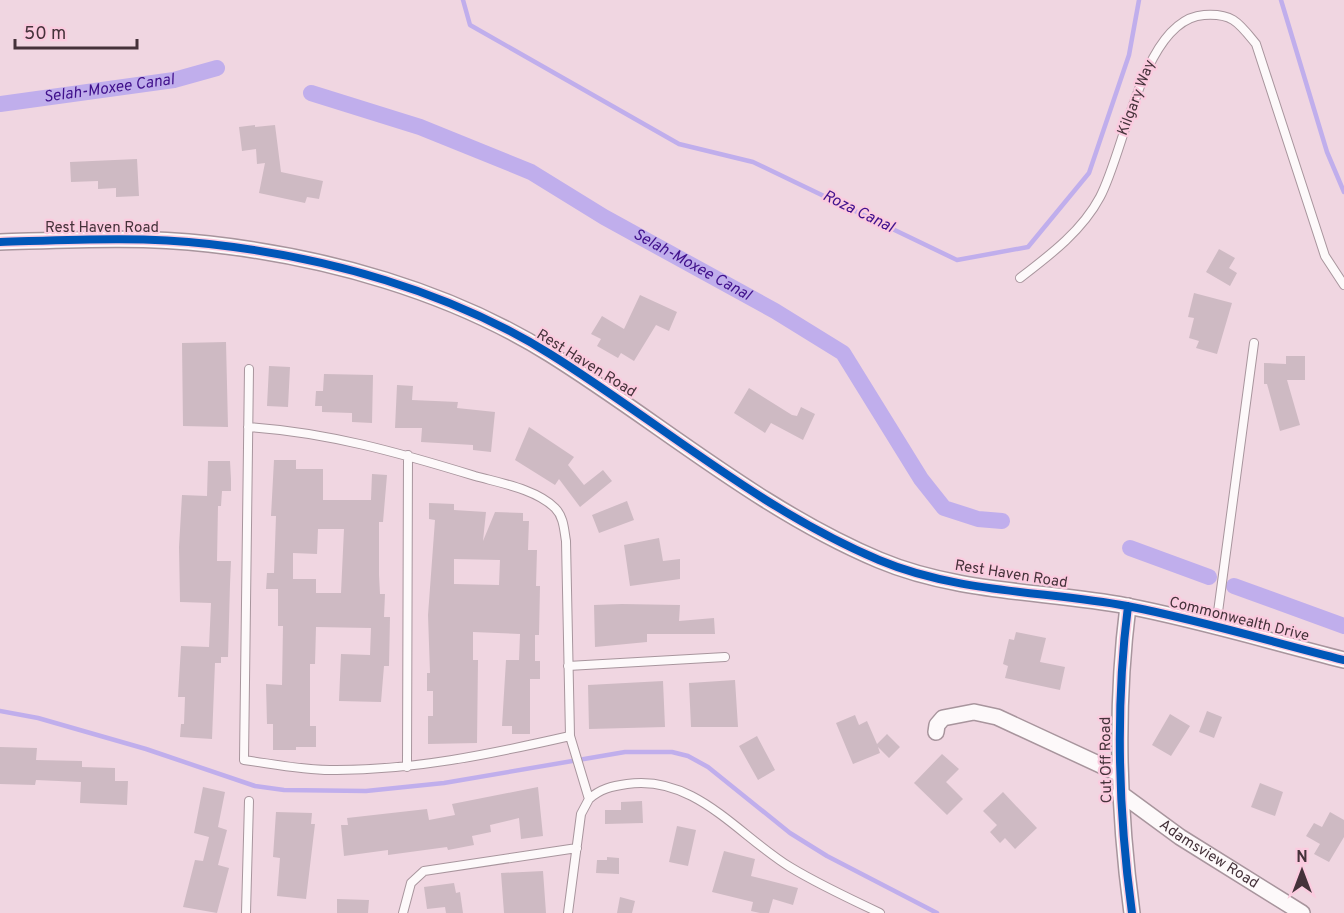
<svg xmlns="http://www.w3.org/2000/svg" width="1344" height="913" viewBox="0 0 1344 913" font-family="Overpass,sans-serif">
	<rect width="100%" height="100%" fill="#f0d6e1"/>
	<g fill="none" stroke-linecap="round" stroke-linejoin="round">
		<path stroke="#c0aeec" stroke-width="4.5" d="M463 0 470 25 679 144 753 162 957 260 1028 247 1089 173 1129 55 1139 0
			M1281 0 1327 152 1344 192
			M0 711 38 718 146 749 255 786 284 790 366 791 444 783 625 752H672L688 756 708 767 790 833 827 856 937 913"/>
		<g stroke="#c0aeec" stroke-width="16">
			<path id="s1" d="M311 93 420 127 531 172 604 217 775 311 843 353 921 479 944 508 978 519 1002 521"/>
			<path id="s2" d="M0 104 174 80 217 68"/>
			<path d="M1130 548 1209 577"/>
			<path d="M1234 586 1344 626"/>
		</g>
	</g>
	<path fill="#cebac3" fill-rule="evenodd" d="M255 125V127L275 125 281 172 323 181 319 199 307 197 305 203 259 193 265 163 257 164 256 149 242 151 239 127Z
		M137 159 139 196 116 197V188L98 189V181L71 182 70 162Z
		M1219 249 1235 258 1229 268 1237 273 1230 286 1206 272Z
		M1194 293 1232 303 1217 354 1196 348 1199 341 1189 338 1194 318 1188 317Z
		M640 295 677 312 669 331 656 325 634 361 621 353 618 358 597 346 601 339 591 334 602 316 624 329Z
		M226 342 228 427 183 426 182 343Z
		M1286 356H1305V380H1287L1300 425 1280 431 1267 384H1264V363L1286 364Z
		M269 366 290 367 288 407 267 406Z
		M324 374 373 375 372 423 352 422V413L322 412V406H315L316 391H323Z
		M397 385 413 386 412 400 458 402 457 408 495 412 491 452 473 450V445L421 442 422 428H395Z
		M749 388 792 415 797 416 801 407 815 414 803 440 771 423 765 433 734 413Z
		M529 427 574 457 568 465 584 485 603 470 612 481 580 507 559 479 555 485 515 460Z
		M274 460H296V469H323V500H371L372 474 387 475 383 522H379V575L380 594H385L384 617H390L389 666H384L381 702 339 701 341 654 370 655 371 628 316 627 315 664H310V726H316V747H296V750H273V724H267L266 684 282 685 283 626H278V589H266L267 573H274L276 516H271ZM318 529H344L341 593H316V579H293V553L317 554Z
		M208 461H230L231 479V491H222L221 506H218L217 561H231L230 584 228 657H221V663H215L212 739 180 737 181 724H184L185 697H178L181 646 209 647 211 603 180 602 179 547 182 495 207 496Z
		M627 501 634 520 599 533 592 515Z
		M429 503 454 504V510L486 512 483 541 495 512 523 513V521H529L528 550H537L536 586H540L539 635H535V661H540V679H530V734H512V726H502L506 660H519L520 634 473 632V660H478L477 743 428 744V716H433V691H427V673H430L428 615 435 520 429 519ZM454 559 500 560 499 585 454 584Z
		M659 538 663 561 680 559V579L630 586 624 545Z
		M622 604 680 605 679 621 714 618 715 634H647V642L595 647 594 605Z
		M1016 632 1046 638 1040 662 1065 667 1060 690 1005 678 1008 666 1003 664 1009 639 1014 640Z
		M735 680 738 727H691L689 683Z
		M663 681 665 727 589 729 588 685Z
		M1207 711 1222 717 1214 738 1199 732Z
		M1170 714 1190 726 1171 756 1152 745Z
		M855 715 859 725 867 721 877 744 887 734 900 747 889 758 878 747 880 753 853 764 836 723Z
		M757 736 775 770 758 780 739 746Z
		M0 747 37 748 36 760 82 761V767L115 768V781H128L127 805 80 803 81 782 36 780 35 785 0 784Z
		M942 754 959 769 946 782 963 799 947 815 914 783Z
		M1260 783 1283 792 1275 816 1251 807Z
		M203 787 225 792 218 827 227 830 218 865 229 868 217 913 183 907 195 860 203 861 209 837 194 833Z
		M538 787 543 836 521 839 519 818 490 825 491 832 472 836 474 845 448 850 447 847 388 855V850L344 856 341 825H348L347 818 427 809 429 820 455 815 452 804Z
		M1003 792 1037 828 1015 849 1005 838 1000 843 990 832 997 825 983 811Z
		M642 801 643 823 605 824V810H621V802Z
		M276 812 312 813 311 824H315L306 899 277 896 280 858 273 857Z
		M1330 812 1344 820V837L1329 862 1314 854 1320 844 1306 836 1314 823 1322 827Z
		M677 826 696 830 688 866 669 862Z
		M724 851 755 859 751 876 798 888 793 905 773 899 769 913H760L751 911 753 902 712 892Z
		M607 857 619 858V874L596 873 597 860H607Z
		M543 871 546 913H504L501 873Z
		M454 883 456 893 460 892 463 913H446L445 907 427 909 424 887Z
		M620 897 635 901 632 913H617Z
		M337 899 369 900 368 913H337Z"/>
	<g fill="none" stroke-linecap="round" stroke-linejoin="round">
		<defs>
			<path id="lane" d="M1020 278C1050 255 1082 231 1100 197 1125 151 1143 19 1204 15 1233 13 1239 23 1256 44L1325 256 1344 285
				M249 369 244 760C273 764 302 770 330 770 411 771 491 754 570 736
				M248 427C327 432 400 453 475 476 500 483 536 489 555 508 564 517 564 530 566 541L570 736 589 799 581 814 568 913
				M1216 627 1254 343
				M568 666 725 657
				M407 767 408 455
				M589 799C600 789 612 786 627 784 694 774 738 835 790 867 818 884 850 899 880 913
				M246 913 249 801
				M403 913 411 883 424 871 577 848"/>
			<g id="street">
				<path d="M0 242C69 240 140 236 209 244 326 257 449 291 550 354 659 422 760 510 879 560 957 593 1046 591 1127 606 1200 620 1272 642 1344 660"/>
				<path d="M1128 606C1115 709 1118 810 1132 913"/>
				<path d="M936 732 937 725 943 718 974 712 997 717 1120 774"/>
				<path id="s3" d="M1120 793 1180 837 1302 913"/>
			</g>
		</defs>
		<use href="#lane" stroke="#a8959d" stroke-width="10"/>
		<use href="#street" stroke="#a8959d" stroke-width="18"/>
		<use href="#lane" stroke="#fdf9fa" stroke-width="8"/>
		<use href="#street" stroke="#fdf9fa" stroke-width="15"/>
		<defs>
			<path id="cycleway" d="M0 242C69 240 140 236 209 244 326 257 449 291 550 354 659 422 760 510 879 560 957 593 1046 591 1127 606 1200 620 1272 642 1344 660
				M1128 606C1115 709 1118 810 1132 913"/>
		</defs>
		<use href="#cycleway" stroke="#fbcbdf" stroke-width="11"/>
		<use href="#cycleway" stroke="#0057b8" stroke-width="8"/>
	</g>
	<g text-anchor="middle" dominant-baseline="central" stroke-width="4.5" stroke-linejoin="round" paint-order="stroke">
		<g font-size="15" fill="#45323a" stroke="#fbcbdf">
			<text transform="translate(1137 98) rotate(-69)">Kilgary Way</text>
			<text x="102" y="228">Rest Haven Road</text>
			<text transform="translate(586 364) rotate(32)">Rest Haven Road</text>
			<text transform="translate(1011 575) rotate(9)">Rest Haven Road</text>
			<text transform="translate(1239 620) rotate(14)">Commonwealth Drive</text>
			<text transform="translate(1107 760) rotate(-91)">Cut Off Road</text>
			<text stroke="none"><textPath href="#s3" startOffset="108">Adamsview Road</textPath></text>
		</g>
		<g font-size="16" font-style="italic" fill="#40118c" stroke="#fbcbdf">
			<text stroke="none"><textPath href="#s2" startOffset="110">Selah-Moxee Canal</textPath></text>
			<text transform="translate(858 212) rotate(26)">Roza Canal</text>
			<text stroke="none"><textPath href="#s1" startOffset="420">Selah-Moxee Canal</textPath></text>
		</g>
	</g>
	<g transform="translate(1302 871)" stroke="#fbcbdf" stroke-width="4.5" paint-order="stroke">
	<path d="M0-4.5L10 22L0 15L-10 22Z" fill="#45323a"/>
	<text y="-9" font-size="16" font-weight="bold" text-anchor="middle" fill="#45323a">N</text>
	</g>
	<path d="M15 39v9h122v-9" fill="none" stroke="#45323a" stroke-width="3"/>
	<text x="24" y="39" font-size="18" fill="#45323a" stroke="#fbcbdf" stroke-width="4.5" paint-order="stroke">50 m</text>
</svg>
